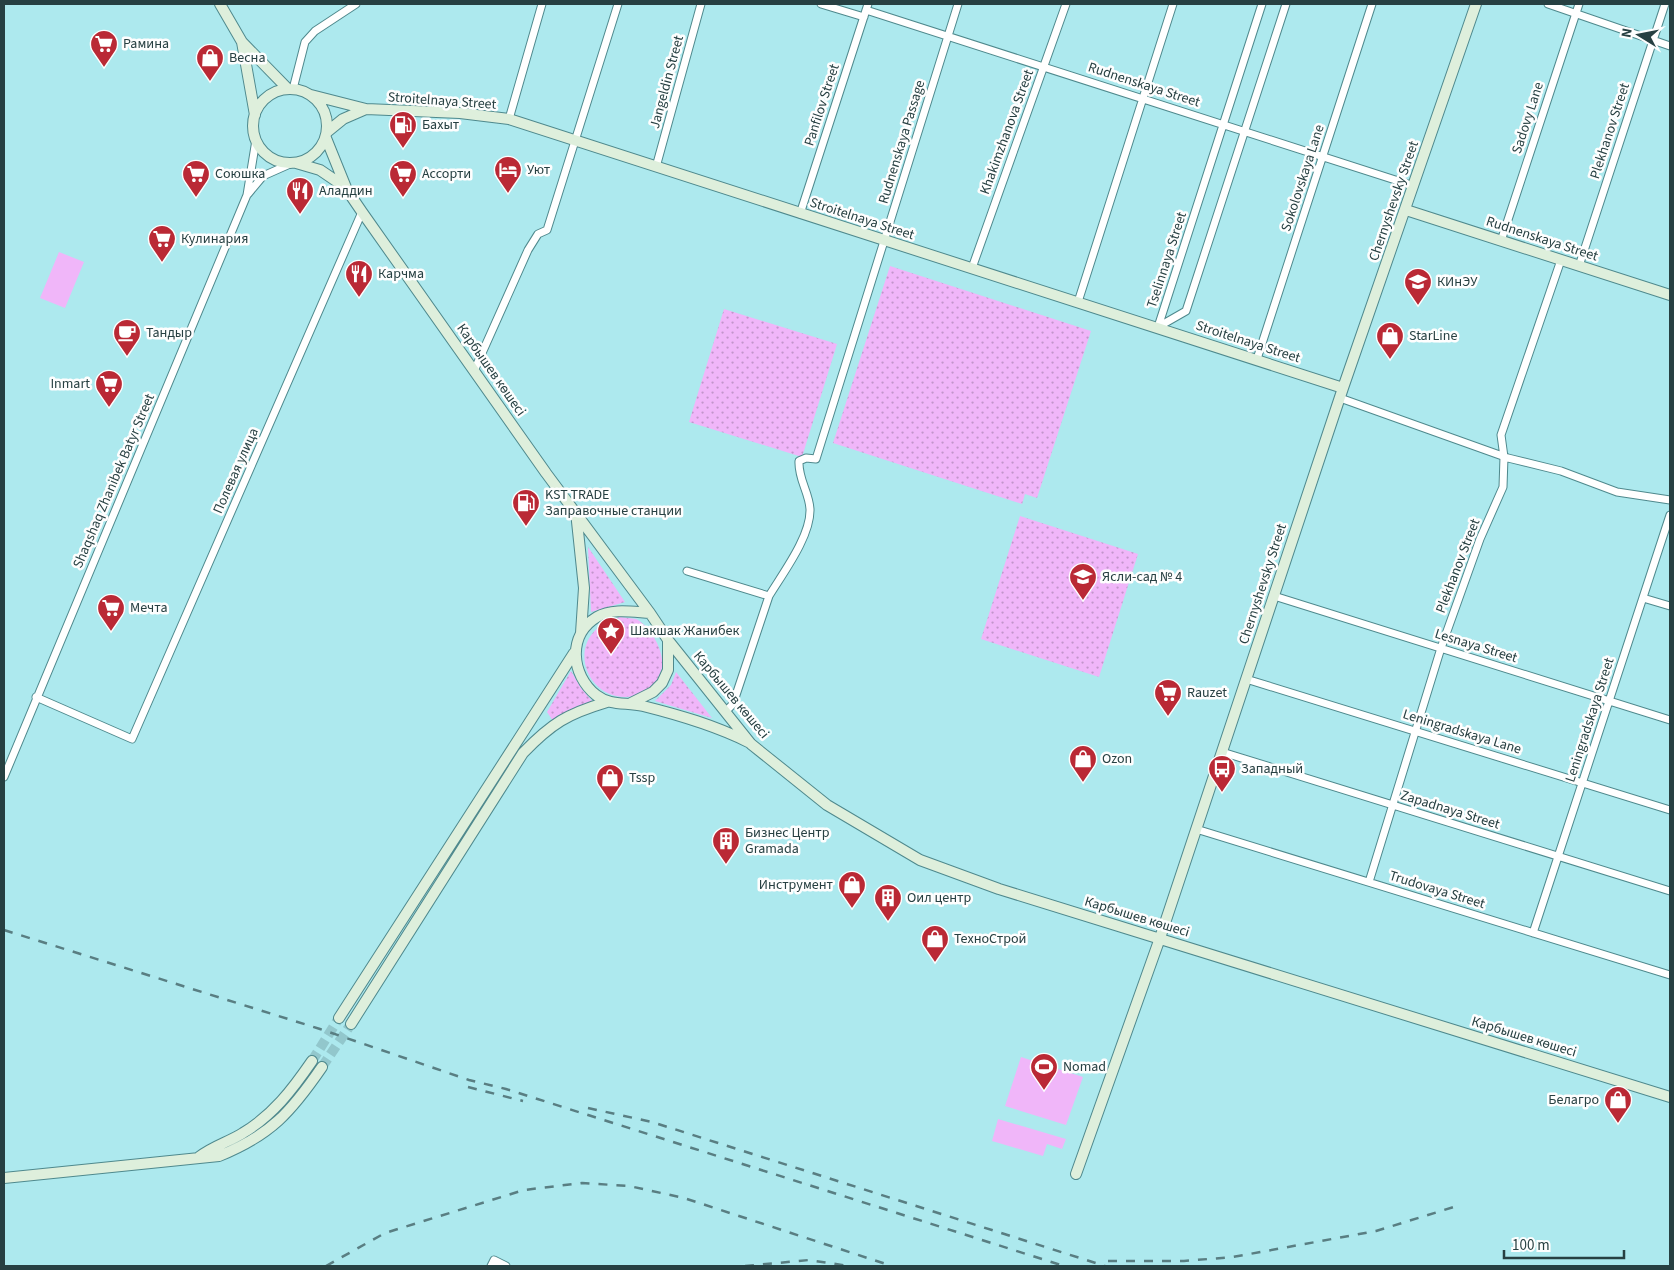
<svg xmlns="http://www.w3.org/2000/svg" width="1674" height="1270" viewBox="0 0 1674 1270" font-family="'Source Sans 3',sans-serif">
	<defs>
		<pattern id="grass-dots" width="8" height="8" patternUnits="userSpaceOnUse" patternTransform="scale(1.25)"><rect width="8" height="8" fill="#f0b6f9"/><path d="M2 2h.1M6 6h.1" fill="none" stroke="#c295cb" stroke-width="1.8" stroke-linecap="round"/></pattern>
	</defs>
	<rect width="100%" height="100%" fill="#ade9ee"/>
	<path fill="url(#grass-dots)" d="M890 266 1091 331 1037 498 1025 494 1022 504 833 443Z
		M724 309 837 344 802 457 689 422Z
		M1020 516 1138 554 1099 677 981 639Z
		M588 547 625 602 591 612Z
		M620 617C625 618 631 618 636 619 651 626 667 655 661 671 657 683 647 693 634 696 585 706 559 633 620 617Z
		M571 671 581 688 592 701 553 721 547 712Z
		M676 672 712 718 655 701 671 685Z"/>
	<path fill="#f0b6f9" d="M59 252 84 262 65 308 40 298Z
		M1021 1057 1083 1077 1066 1125 1005 1106Z
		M998 1119 1066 1139 1062 1149 1047 1144 1043 1156 992 1141Z"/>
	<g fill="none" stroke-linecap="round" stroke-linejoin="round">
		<path stroke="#92c7cc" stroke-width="10" stroke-dasharray="10 5" stroke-linecap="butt" d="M312 1061 339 1018
			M322 1067 351 1024"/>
		<defs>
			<path id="street" d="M821 4 864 17
				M1548 4 1670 46
				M866 10 1414 186
				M293 89 305 42 315 31 356 4
				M509 119 542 4
				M656 167 701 4
				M248 194 263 176 290 164
				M800 214 868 4
				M1501 241 1579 4
				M1579 266 1665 4
				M972 268 1066 4
				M1078 302 1173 4
				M1158 327 1186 311 1286 4
				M1158 327 1262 4
				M1257 359 1372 4
				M474 371 528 250 538 234 547 230 618 4
				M1340 398 1508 458 1561 471 1617 492 1670 500
				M687 571 769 596 733 704 725 712
				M769 596C783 573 811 536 810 509 809 492 798 479 799 461L806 458 816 459 958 4
				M1274 596 1670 720
				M1643 598 1670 606
				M1246 679 1670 810
				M36 697 132 739 362 212
				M1222 752 1670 891
				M4 777 247 195 256 140
				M1196 829 1670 975
				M1369 882 1441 648 1480 539 1503 487 1504 457 1501 435 1561 260
				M1533 933 1670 515
				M491 1266 494 1260 506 1266"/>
			<path id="secondary" d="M220 4 242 42 288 89
				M242 42 255 115
				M253 126a37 37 0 1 1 74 0a37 37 0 1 1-74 0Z
				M311 95 366 109 460 113 509 119 1343 388
				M327 132 343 119 366 109
				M326 138 347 190 362 212 546 473 650 613
				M296 163 320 170 345 187
				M1406 210 1670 295
				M576 512 584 588 581 633
				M668 640 751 744 827 805 920 860 999 889 1670 1097
				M631 703 653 692 662 683 668 670V640L650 613C633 612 612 608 597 617 567 635 571 675 596 695 610 706 626 702 643 706 679 715 714 725 748 742
				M339 1018 574 653
				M351 1024 523 753C552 723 567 714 607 702
				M199 1157C213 1146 229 1142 243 1133 273 1115 292 1090 312 1061
				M1076 1174 1160 938 1343 388 1476 4
				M4 1178 219 1156C271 1135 291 1112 322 1067"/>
		</defs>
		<use href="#street" stroke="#4f898d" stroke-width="9"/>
		<use href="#secondary" stroke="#4f898d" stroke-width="12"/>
		<use href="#street" stroke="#fff" stroke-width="7"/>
		<use href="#secondary" stroke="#deefdc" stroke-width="10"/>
		<path stroke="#597e82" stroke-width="2.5" stroke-dasharray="9 9" stroke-linecap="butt" d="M4 930 320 1029 469 1080 506 1089 1064 1266
			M468 1087 523 1101
			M588 1108 652 1122 1105 1266
			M1108 1261H1184L1233 1257 1376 1231 1457 1206
			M326 1266 385 1233 524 1190 582 1183 629 1186 684 1198 892 1266
			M745 1266 809 1260 849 1266"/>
	</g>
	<defs>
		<symbol id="supermarket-pin" viewBox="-11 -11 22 30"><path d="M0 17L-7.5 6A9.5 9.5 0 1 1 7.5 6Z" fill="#ba2935" stroke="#fefefe"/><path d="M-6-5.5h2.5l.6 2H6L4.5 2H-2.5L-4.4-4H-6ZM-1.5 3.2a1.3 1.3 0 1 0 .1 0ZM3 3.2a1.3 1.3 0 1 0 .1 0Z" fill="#fff"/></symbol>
		<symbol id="shop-pin" viewBox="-11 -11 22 30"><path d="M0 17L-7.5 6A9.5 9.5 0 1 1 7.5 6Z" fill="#ba2935" stroke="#fefefe"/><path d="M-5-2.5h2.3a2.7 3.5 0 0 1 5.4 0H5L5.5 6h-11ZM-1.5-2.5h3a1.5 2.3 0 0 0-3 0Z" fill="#fff"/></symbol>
		<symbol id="fuel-pin" viewBox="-11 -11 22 30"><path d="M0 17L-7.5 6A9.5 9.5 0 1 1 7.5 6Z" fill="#ba2935" stroke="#fefefe"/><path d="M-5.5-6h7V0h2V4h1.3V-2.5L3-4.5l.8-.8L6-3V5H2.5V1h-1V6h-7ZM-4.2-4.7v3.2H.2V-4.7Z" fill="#fff"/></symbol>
		<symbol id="hotel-pin" viewBox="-11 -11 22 30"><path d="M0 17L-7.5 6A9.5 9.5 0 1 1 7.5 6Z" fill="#ba2935" stroke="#fefefe"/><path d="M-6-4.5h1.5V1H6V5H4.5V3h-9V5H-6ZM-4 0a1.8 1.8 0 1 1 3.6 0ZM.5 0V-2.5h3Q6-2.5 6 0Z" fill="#fff"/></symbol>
		<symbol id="restaurant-pin" viewBox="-11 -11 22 30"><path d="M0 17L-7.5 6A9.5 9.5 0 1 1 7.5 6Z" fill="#ba2935" stroke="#fefefe"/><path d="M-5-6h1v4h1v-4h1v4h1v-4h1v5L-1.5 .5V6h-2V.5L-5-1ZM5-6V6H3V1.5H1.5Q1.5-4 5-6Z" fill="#fff"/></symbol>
		<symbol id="university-pin" viewBox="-11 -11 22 30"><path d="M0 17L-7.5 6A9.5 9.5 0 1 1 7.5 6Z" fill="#ba2935" stroke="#fefefe"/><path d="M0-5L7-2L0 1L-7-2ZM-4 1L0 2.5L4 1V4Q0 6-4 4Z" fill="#fff"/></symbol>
		<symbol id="cafe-pin" viewBox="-11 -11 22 30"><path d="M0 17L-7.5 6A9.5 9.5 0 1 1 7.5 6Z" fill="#ba2935" stroke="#fefefe"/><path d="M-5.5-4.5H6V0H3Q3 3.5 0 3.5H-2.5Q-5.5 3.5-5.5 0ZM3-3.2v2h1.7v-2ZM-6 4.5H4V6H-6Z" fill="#fff"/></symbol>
		<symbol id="school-pin" viewBox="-11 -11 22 30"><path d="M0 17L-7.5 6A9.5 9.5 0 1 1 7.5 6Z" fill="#ba2935" stroke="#fefefe"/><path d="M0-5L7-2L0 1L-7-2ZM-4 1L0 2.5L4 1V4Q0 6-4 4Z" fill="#fff"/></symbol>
		<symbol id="sight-pin" viewBox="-11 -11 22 30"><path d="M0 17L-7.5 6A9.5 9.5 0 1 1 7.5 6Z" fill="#ba2935" stroke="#fefefe"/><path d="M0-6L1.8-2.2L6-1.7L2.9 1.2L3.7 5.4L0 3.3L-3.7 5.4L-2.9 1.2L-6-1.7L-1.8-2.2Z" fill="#fff"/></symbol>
		<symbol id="bus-pin" viewBox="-11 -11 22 30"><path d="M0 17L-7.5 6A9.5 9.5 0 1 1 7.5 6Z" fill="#ba2935" stroke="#fefefe"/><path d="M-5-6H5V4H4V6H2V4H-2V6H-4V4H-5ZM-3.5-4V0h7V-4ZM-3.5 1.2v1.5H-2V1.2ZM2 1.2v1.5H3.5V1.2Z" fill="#fff"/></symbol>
		<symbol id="building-pin" viewBox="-11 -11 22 30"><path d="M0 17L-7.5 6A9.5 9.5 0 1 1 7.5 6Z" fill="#ba2935" stroke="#fefefe"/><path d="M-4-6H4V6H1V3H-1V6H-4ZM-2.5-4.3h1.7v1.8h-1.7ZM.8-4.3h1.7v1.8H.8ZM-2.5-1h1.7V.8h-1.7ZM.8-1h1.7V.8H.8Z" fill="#fff"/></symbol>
		<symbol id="stadium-pin" viewBox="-11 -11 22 30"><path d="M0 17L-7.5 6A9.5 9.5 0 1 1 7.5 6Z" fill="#ba2935" stroke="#fefefe"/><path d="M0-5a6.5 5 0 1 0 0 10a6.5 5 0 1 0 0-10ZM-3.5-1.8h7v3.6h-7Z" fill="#fff"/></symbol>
	</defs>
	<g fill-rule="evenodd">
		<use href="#supermarket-pin" x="88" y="28" width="32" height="43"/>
		<use href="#shop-pin" x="194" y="42" width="32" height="43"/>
		<use href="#fuel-pin" x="387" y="109" width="32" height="43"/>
		<use href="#hotel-pin" x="492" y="154" width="32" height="43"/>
		<use href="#supermarket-pin" x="180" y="158" width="32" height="43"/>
		<use href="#supermarket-pin" x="387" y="158" width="32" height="43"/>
		<use href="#restaurant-pin" x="284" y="175" width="32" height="43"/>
		<use href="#supermarket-pin" x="146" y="223" width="32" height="43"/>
		<use href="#restaurant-pin" x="343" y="258" width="32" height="43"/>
		<use href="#university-pin" x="1402" y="266" width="32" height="43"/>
		<use href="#cafe-pin" x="111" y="317" width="32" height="43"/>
		<use href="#shop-pin" x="1374" y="320" width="32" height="43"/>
		<use href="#supermarket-pin" x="93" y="368" width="32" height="43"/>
		<use href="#fuel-pin" x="510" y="487" width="32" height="43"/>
		<use href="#school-pin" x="1067" y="561" width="32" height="43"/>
		<use href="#supermarket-pin" x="95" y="592" width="32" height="43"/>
		<use href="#sight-pin" x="595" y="615" width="32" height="43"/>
		<use href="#supermarket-pin" x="1152" y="677" width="32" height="43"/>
		<use href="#shop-pin" x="1067" y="743" width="32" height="43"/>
		<use href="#bus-pin" x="1206" y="753" width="32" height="43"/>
		<use href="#shop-pin" x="594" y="762" width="32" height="43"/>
		<use href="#building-pin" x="710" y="825" width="32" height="43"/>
		<use href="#shop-pin" x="836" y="869" width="32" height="43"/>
		<use href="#building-pin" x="872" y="882" width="32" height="43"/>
		<use href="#shop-pin" x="919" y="923" width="32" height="43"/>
		<use href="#stadium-pin" x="1028" y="1051" width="32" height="43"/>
		<use href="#shop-pin" x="1602" y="1084" width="32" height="43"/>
	</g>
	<g text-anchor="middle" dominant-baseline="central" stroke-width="5" stroke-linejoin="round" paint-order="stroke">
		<g font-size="14" fill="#274042" stroke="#fefefe" text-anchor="start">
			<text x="123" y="44">Рамина</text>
			<text x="229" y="58">Весна</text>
			<text x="422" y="125">Бахыт</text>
			<text x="527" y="170">Уют</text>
			<text x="215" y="174">Союшка</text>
			<text x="422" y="174">Ассорти</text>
			<text x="319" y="191">Аладдин</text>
			<text x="181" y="239">Кулинария</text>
			<text x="378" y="274">Карчма</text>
			<text x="1437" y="282">КИнЭУ</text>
			<text x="146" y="333">Тандыр</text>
			<text x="1409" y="336">StarLine</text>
			<text x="90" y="384" text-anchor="end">Inmart</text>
			<text x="545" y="495">KST TRADE<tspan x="545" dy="16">Заправочные станции</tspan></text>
			<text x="1102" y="577">Ясли-сад № 4</text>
			<text x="130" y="608">Мечта</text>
			<text x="630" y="631">Шакшак Жанибек</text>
			<text x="1187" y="693">Rauzet</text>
			<text x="1102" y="759">Ozon</text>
			<text x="1241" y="769">Западный</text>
			<text x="629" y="778">Tssp</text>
			<text x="745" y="833">Бизнес Центр<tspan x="745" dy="16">Gramada</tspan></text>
			<text x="833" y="885" text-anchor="end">Инструмент</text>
			<text x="907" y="898">Оил центр</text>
			<text x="954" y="939">ТехноСтрой</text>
			<text x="1063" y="1067">Nomad</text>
			<text x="1599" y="1100" text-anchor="end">Белагро</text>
		</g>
		<g font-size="14" fill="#274042" stroke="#fefefe">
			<text transform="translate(667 82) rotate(-75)">Jangeldin Street</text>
			<text transform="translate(1144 85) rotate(18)">Rudnenskaya Street</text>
			<text transform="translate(442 101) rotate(4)">Stroitelnaya Street</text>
			<text transform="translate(822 105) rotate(-72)">Panfilov Street</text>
			<text transform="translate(1528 118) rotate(-72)">Sadovy Lane</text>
			<text transform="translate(1610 131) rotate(-72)">Plekhanov Street</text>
			<text transform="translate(1007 132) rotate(-70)">Khakimzhanova Street</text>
			<text transform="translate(902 142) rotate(-73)">Rudnenskaya Passage</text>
			<text transform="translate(1303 178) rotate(-72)">Sokolovskaya Lane</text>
			<text transform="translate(1394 201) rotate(-71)">Chernyshevsky Street</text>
			<text transform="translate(862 219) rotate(18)">Stroitelnaya Street</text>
			<text transform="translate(1542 239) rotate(18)">Rudnenskaya Street</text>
			<text transform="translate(1167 260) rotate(-72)">Tselinnaya Street</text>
			<text transform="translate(1248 342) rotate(18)">Stroitelnaya Street</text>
			<text transform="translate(491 370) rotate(55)">Карбышев көшесі</text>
			<text transform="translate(236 471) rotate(-66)">Полевая улица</text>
			<text transform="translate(114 481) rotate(-67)">Shaqshaq Zhanibek Batyr Street</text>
			<text transform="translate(1458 566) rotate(-69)">Plekhanov Street</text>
			<text transform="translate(1263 584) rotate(-72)">Chernyshevsky Street</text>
			<text transform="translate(1476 646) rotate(17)">Lesnaya Street</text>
			<text transform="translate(731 695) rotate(50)">Карбышев көшесі</text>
			<text transform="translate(1590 720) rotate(-72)">Leningradskaya Street</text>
			<text transform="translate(1462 732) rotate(17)">Leningradskaya Lane</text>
			<text transform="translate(1450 810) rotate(17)">Zapadnaya Street</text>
			<text transform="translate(1437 890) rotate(17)">Trudovaya Street</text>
			<text transform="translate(1137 917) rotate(17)">Карбышев көшесі</text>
			<text transform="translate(1524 1037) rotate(17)">Карбышев көшесі</text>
		</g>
	</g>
	<rect width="1674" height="1270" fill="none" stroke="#274042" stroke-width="10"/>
	<g transform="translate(1639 35) rotate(280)" stroke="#fefefe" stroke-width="4" paint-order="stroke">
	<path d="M0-4L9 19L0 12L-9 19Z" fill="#274042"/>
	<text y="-8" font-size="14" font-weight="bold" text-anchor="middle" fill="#274042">N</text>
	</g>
	<path d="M1504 1250v8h120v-8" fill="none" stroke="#274042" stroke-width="2.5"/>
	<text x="1512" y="1250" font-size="15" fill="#274042" stroke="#fefefe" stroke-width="4" paint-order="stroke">100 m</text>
</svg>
